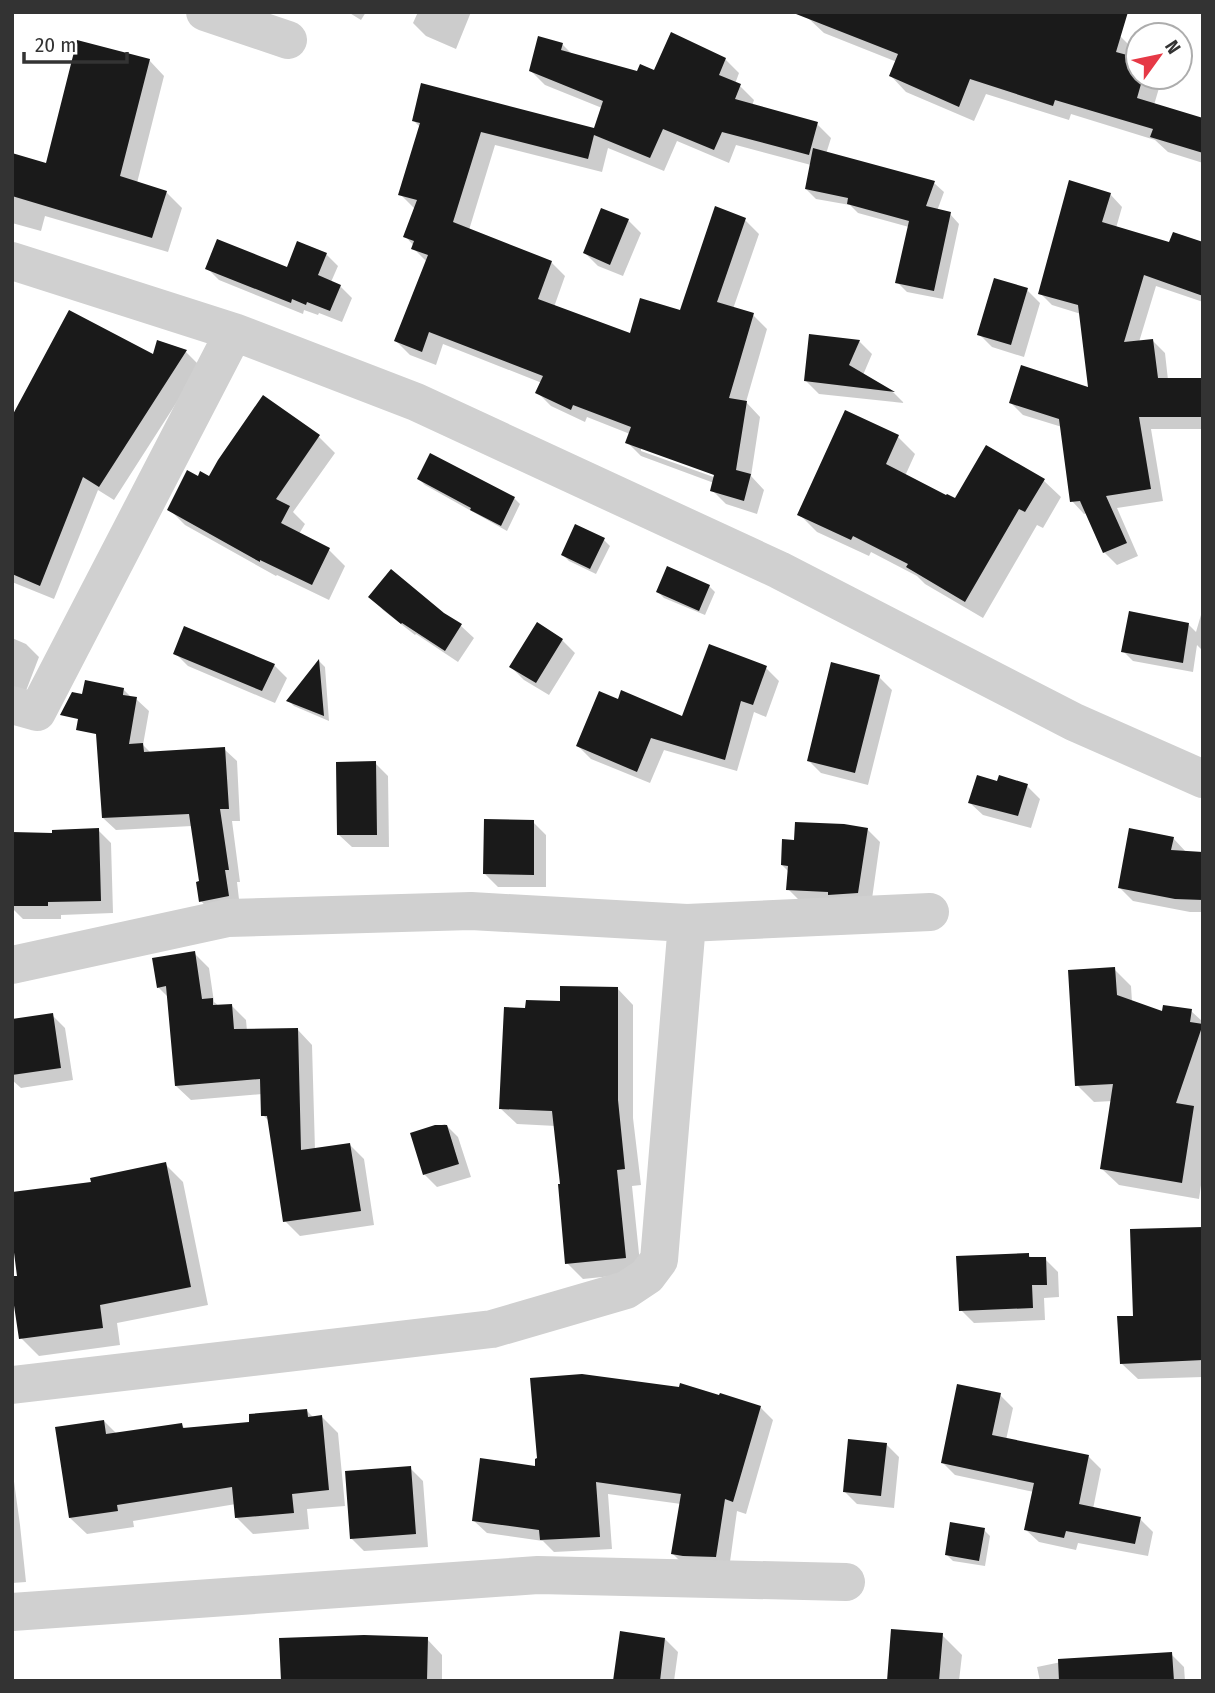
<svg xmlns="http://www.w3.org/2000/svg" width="1215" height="1693" viewBox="0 0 1215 1693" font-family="'Fira Sans Condensed',sans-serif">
	<rect width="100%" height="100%" fill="#fff"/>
	<path fill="#0003" fill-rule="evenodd" d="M348 12H366L361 20Z
		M418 12H471L456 49 426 36 413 23Z
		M808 18 1120 36 1136 52 1133 59 1138 60V77H1161L1162 78 1154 105 1203 120V163L1168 152 1155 140 1071 114 1069 120 986 94 974 121 906 92 891 76 897 62 824 33Z
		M672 35 725 59 739 73 735 84 740 86 754 100 752 106 817 124 831 138 826 154 934 183 944 192 937 211 950 214 959 224 943 299 907 292 897 282 909 227 858 213 850 205 816 199 806 189 811 165 736 145 729 163 677 141 664 171 608 148 602 172 495 145 469 230 551 262 565 276 554 307 631 335 681 312 745 220 759 234 733 309 753 315 767 329 746 402 760 417 751 476 764 490 757 514 726 504 712 490 714 483 641 456 627 442 630 434 587 417 585 422 551 406 537 392 542 383 443 344 436 365 410 355 396 341 427 262 413 248 414 246 405 236 415 209 400 194 421 128 414 121 595 130 602 108 545 85 531 71 562 44 573 55 638 73 655 72ZM641 447 723 477 722 480 641 451Z
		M149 60 164 76 137 183 166 192 182 208 168 252 45 216 41 231 12 223V155L48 165Z
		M1110 194 1122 207 1116 228 1170 244H1203V302L1156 286 1139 342 1153 341 1165 353 1168 380H1203V429H1151L1163 501 1117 508 1138 556 1117 565 1104 552 1087 513 1084 514 1072 501 1062 427 1023 415 1011 403 1090 389 1081 314 1052 305 1040 293Z
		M628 220 641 233 623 276 598 266 585 253Z
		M326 254 338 266 331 282 340 286 352 298 342 322 319 313 318 315 304 310 303 314 219 280 207 268 288 269Z
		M1027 290 1040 303 1024 357 992 347 979 334Z
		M859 341 872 354 863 375 894 393 904 403 819 394 806 381Z
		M158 342 186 352 200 366 114 500 98 490 54 599 12 582V416L154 356Z
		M319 437 335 453 293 512 305 524 299 534 329 550 345 566 329 600 277 575 276 576 185 525 169 509 199 479 210 478Z
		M898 437 915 454 905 476 955 500 1043 480 1061 497 1043 528 1037 525 983 618 925 584 917 576 871 552 869 556 817 532 799 514Z
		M431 456 514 498 520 504 507 531 425 485 419 479Z
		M604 540 610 546 596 574 569 561 563 555Z
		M709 586 715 592 705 615 664 598 658 592Z
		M371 597 443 614 461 626 474 638 458 662 416 634 415 635 383 610Z
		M1203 608V651L1197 645 1193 672 1133 661 1123 651 1188 624 1196 632Z
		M537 625 562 640 575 653 549 695 524 680 511 667Z
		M12 638 26 644 39 657 24 696H12Z
		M175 653 274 665 287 678 275 703 188 666Z
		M319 661 325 667 329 721 294 706 288 700Z
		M766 668 779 681 766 717 754 712 737 771 664 750 650 783 591 759 578 746 684 718Z
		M879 677 892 690 868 785 821 773 808 760Z
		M124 690 132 698 136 699 149 711 143 745 151 753 224 749 237 761 240 821H232L240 882H237L240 908 213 914 201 901V883L192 826 116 830 103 818Z
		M375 763 388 776 389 847H352L339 835Z
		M999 784 1027 786 1040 799 1031 828 983 815 970 803Z
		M533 822 546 835V887H498L485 874Z
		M867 829 880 842 871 906 801 902 788 889 789 872 782 865 796 841Z
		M98 830 111 843 113 913 61 915V919H23L12 908V834H53Z
		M1173 838 1187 853 1203 854V912H1190L1133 901 1120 888Z
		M194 953 209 968 214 1002 219 1006 231 1005 246 1020 247 1031 298 1030 312 1045 315 1150 350 1145 364 1159 374 1225 300 1236 285 1221 270 1122 263 1115 262 1094 191 1100 176 1086 168 997 158 987Z
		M1114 969 1131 986 1132 1002 1164 1014 1191 1011 1203 1022V1171L1199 1199 1119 1185 1102 1169 1113 1101 1094 1102 1077 1085Z
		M617 988 633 1005V1118L641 1185 632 1186 641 1273 583 1279 567 1263 562 1185 556 1126 517 1124 500 1108 527 1010 562 1003Z
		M52 1015 65 1028 73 1080 21 1088 12 1080V1021Z
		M445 1124 458 1137 471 1177 437 1187 424 1174 412 1134Z
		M165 1164 183 1182 208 1305 117 1323 120 1345 39 1356 21 1338 19 1277 93 1183Z
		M1203 1229V1377L1138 1379 1121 1363 1135 1317Z
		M1028 1255 1033 1259H1045L1058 1272 1059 1297 1044 1298 1045 1320 974 1323 961 1310Z
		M1000 1395 1013 1408 1006 1440 1088 1456 1101 1469 1093 1509 1140 1519 1153 1532 1148 1556 1078 1543 1076 1550 1039 1542 1026 1530 1034 1492 955 1475 943 1463Z
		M760 1407 773 1420 746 1514 737 1511 729 1569 686 1567 673 1554 681 1504 608 1494 612 1549 554 1552 543 1541 487 1533 474 1521 537 1468Z
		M306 1410 314 1418 322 1417 338 1433 345 1506 307 1509 309 1529 253 1534 237 1518 236 1504 133 1521 134 1527 87 1534 70 1518 104 1421 117 1434 181 1424 186 1430 251 1424Z
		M886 1444 899 1457 894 1508 857 1504 844 1491Z
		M12 1467 20 1525 26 1582 12 1583Z
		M410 1468 423 1481 428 1547 364 1551 351 1538Z
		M984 1530 990 1536 985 1566 953 1561 947 1555Z
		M942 1635 962 1655 959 1681H889Z
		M427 1639 442 1655V1681H283Z
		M665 1639 678 1652 674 1681H615Z
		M1171 1654 1184 1667 1185 1681H1040L1037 1667 1071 1660Z
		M150 1679 196 1680V1681H150Z"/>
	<path fill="#1a1a1a" d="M796 12H1128L1116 52 1138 58V77H1143L1137 98 1203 118V153L1150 137 1153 129 1055 100 1053 106 970 79 959 107 889 76 898 54 796 14Z
		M671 32 726 58 719 75 741 84 735 99 818 122 809 155 722 132 714 150 663 129 650 158 594 135 588 159 481 132 453 222 552 261 538 299 630 333 640 298 680 310 715 206 746 218 717 302 754 313 729 398 747 401 736 470 751 474 744 501 710 491 714 475 625 443 631 427 573 405 571 410 535 393 543 376 429 332 422 352 394 341 428 255 411 249 414 241 403 237 417 200 398 195 420 123 412 121 421 83 594 128 603 101 529 71 538 36 563 43 561 50 637 71 640 64 654 70Z
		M77 40 150 59 120 176 167 191 152 238 12 196V153L46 163Z
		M813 148 935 181 926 206 951 212 934 291 895 283 909 221 847 204 848 198 805 189Z
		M1069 180 1111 193 1102 222 1169 242 1173 232 1203 242V296L1144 275 1124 342 1153 339 1158 378H1203V417H1139L1151 489 1106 496 1127 543 1103 553 1080 501 1070 502 1059 419 1009 403 1021 365 1088 387 1078 305 1038 294Z
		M601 208 629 219 610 265 583 253Z
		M217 239 287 267 297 241 327 253 318 275 341 285 330 311 307 302 306 305 292 299 291 303 205 269Z
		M994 278 1028 288 1011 345 977 335Z
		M69 310 153 354 157 340 187 350 99 487 83 477 40 586 12 574V416Z
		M809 334 860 340 849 365 895 392 804 381Z
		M263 395 320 435 276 499 290 506 281 523 330 548 312 585 260 560V562L167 510 187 470 198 476 200 471 209 476 218 460Z
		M845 410 899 435 886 464 946 495 947 494 955 498 986 445 1045 479 1025 512 1019 509 965 602 906 567 908 564 853 536 851 540 797 515Z
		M430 453 515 497 501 526 470 510 471 508 417 479Z
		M575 524 605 538 590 569 561 555Z
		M667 566 710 585 699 611 656 592Z
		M391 569 444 613 462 624 445 651 402 623 401 624 368 597Z
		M1129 611 1189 623 1183 663 1121 652Z
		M537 622 563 639 536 683 509 667Z
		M184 626 275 664 262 691 173 654Z
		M709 644 767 666 753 705 741 701 725 760 651 738 637 772 576 746 599 691 618 699 621 690 682 716Z
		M319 659 324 716 286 701Z
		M831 662 880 675 855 773 807 761Z
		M85 680 124 688 123 695 137 697 129 744 143 743 144 752 225 747 229 809H220L229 870H225L229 896 199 902 196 882 199 881 189 814 102 818 96 734 76 730 78 719 60 715 72 692 82 694Z
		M376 761 377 835H337L336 762Z
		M977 775 997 781 999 775 1028 784 1018 816 968 803Z
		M484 819 534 820V875L483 874Z
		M795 822 844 824 868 828 858 893 828 895V892L786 890 788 866 781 865 782 839 794 840Z
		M99 828 101 901 48 902V906H12V832L52 833V830Z
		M1129 828 1174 837 1171 850 1203 852V900L1175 899 1118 888Z
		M195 951 202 999 213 998V1005L232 1004 234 1029 298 1028 301 1150 350 1143 361 1211 283 1222 267 1116H261L260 1079 175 1086 166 986 157 988 152 958Z
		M1115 967 1117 995 1162 1011 1163 1005 1192 1009 1190 1022 1203 1024 1176 1103 1194 1106 1182 1183 1100 1169 1113 1084 1075 1086 1068 970Z
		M560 986 618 987V1100L625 1169 617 1170 626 1258 565 1264 558 1184H560L552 1111 499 1109 504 1007 525 1008 526 1000 560 1001Z
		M53 1013 61 1068 12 1075V1019Z
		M435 1125H447L459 1164 423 1175 410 1133Z
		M166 1162 191 1287 100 1305 103 1328 19 1339 12 1292V1276H17L12 1237V1192L91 1182 90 1178Z
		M1203 1227V1360L1120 1364 1117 1316H1133L1130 1229Z
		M1029 1253V1257H1046L1047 1285H1032L1033 1308 959 1311 956 1256Z
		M582 1374 679 1387 680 1383 719 1395 720 1393 761 1406 733 1502 725 1499 716 1557 683 1556 671 1554 681 1494 596 1482 600 1537 540 1540 539 1530 472 1521 480 1458 535 1466V1459L537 1458 530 1378Z
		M957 1384 1001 1393 992 1435 1089 1455 1079 1504 1141 1517 1135 1544 1066 1531 1064 1538 1024 1530 1034 1483 941 1463Z
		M307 1409 308 1417 322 1415 329 1490 292 1494 294 1513 235 1518 232 1487 117 1505 118 1511 69 1518 55 1427 104 1420 106 1434 182 1423 183 1428 249 1422V1414Z
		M848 1439 887 1443 881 1496 843 1492Z
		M411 1466 416 1534 350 1539 345 1471Z
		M950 1522 985 1528 979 1561 945 1555Z
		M891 1629 943 1633 939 1681H887Z
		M620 1631 665 1638 660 1681H613Z
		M364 1635 428 1637 427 1681H281L279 1638Z
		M1172 1652 1174 1681H1059L1058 1659Z"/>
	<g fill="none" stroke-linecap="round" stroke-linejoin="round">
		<path stroke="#d0d0d0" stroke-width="38" d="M205 12 288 40
			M12 261 234 332 416 402 779 570 1074 722 1203 779
			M12 705 37 712 234 332
			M12 965 228 918 471 911 687 923 930 912
			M12 1385 492 1329 626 1290 647 1276 659 1260 687 923
			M12 1612 538 1575 846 1582"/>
	</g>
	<rect width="1215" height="1693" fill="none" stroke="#333333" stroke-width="28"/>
	<g transform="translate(1159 56) rotate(57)"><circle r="33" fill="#ffffff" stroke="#adadad" stroke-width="2"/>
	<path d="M0-5L12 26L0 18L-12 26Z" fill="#e63946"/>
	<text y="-10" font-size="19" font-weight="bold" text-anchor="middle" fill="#333333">N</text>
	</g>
	<path d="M24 52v10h103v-10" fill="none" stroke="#333333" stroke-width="3.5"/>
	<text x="35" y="52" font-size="21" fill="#333333" stroke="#ffffff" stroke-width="5" paint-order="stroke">20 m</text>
</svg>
